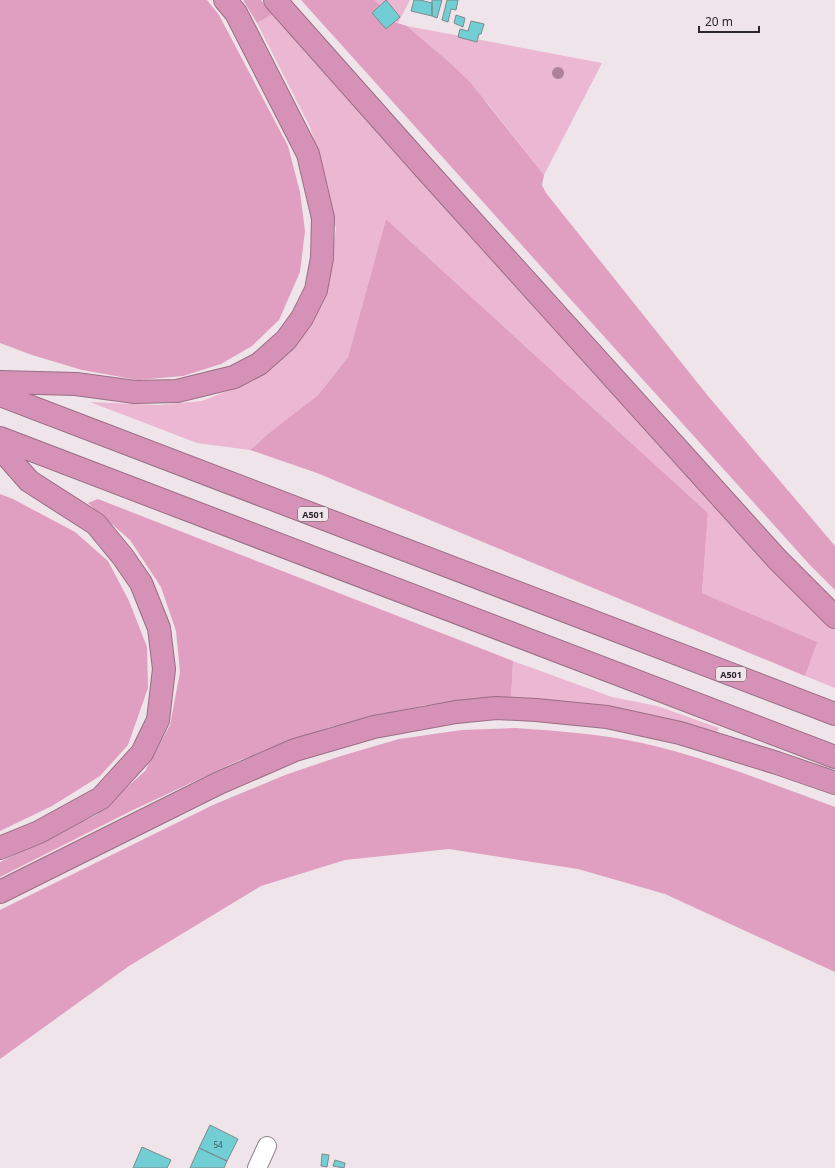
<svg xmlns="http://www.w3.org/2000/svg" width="835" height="1168" viewBox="0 0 835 1168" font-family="'Noto Sans',sans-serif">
	<rect width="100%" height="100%" fill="#eee4e9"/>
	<path fill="#ecb7d2" d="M375 0H410L398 23 394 22Z
		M273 14 783 578 835 630V688L805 676 816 642 702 593 708 513 386 219 348 357 318 395 269 433 250 450 197 443 90 402 159 405 202 401 230 390 260 373 328 282 336 229 328 187 310 127 257 23Z
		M407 26 602 63 544 175 489 105 448 61Z
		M513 661 612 697 657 706 719 728 716 734 615 708 542 699 511 700Z"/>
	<path fill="#e09ec1" d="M0 0H207L219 15 288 146 300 192 305 231 300 272 279 320 252 346 221 364 183 376 138 380 82 370 32 355 0 343Z
		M243 0H261L273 14 257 23Z
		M301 0H375L394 22 407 26 448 61 470 82 544 175 542 185 546 193 708 396 835 546V590L809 564Z
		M386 219 708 513 702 593 817 642 805 676 317 473 250 450 269 433 318 395 348 357Z
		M0 494 13 499 75 532 108 561 129 601 147 647 148 688 128 745 100 776 52 806 0 831Z
		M98 499 513 661 511 700 425 705 330 727 240 760 133 810 0 877V862L96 815 145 771 170 725 180 672 176 631 161 587 130 540 88 503Z
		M516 728C558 731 601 734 642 743 708 758 772 784 835 807V972L665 894 578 869 449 849 345 860 261 886 129 966 0 1059V910L213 805 285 775 341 756 399 739 462 730Z"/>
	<path fill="#70ced4" stroke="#7f898a" d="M386 0 400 17 386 29 372 13Z
		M414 0H420L432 3V16L411 11Z
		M432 0H442L437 18 432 16Z
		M447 0H458L456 10 451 9 448 22 442 20Z
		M456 15 465 18 463 27 454 23Z
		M471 21 484 24 481 34H479L477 42 458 37 460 29 468 31Z
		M210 1125 238 1139 227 1161 199 1148Z
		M142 1147 171 1160 167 1168H133Z
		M199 1148 227 1161 224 1168H190Z
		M322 1154 329 1155 327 1167 321 1166Z
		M335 1160 345 1163 344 1168 333 1166Z"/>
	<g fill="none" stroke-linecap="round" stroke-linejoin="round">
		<defs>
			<path id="minor" d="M257 1168 267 1146"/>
			<path id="motorway" d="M275 0 426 170 777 559 835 617
				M0 382 76 384 135 392 177 391 234 377 259 364 286 340 302 318 316 290 322 258 323 218 308 154 236 13 225 0
				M0 395 835 714
				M0 438 835 757
				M0 448 29 481 96 524 123 557 141 583 159 628 164 669 158 720 142 753 101 798 39 832 0 848
				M0 892 219 783 295 750 374 727 456 712 496 708 536 710 607 717 680 733 777 763 835 783"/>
		</defs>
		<use href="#minor" stroke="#8e858a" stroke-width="20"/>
		<use href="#motorway" stroke="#9a6d85" stroke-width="24"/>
		<use href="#minor" stroke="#fff" stroke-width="18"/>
		<use href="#motorway" stroke="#d692b6" stroke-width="22"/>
	</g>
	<circle fill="#ae809b" cx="558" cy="73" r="6"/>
	<g text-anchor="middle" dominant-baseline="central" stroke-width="3" stroke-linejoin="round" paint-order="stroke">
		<g font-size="8" fill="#3d5254">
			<text x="218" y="1144">54</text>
		</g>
		<g fill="#eee4e9" stroke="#666063" stroke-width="1">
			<rect x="298" y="507" width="30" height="14" rx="3"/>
			<rect x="716" y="667" width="30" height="14" rx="3"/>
		</g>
		<g font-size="9" font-weight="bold" fill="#2c282a">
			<text x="313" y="514">A501</text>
			<text x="731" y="674">A501</text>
		</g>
	</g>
	<path d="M699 26v6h60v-6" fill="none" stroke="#2c282a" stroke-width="2"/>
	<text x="705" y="26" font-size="12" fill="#2c282a" stroke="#eee4e9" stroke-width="3" paint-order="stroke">20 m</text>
</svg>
